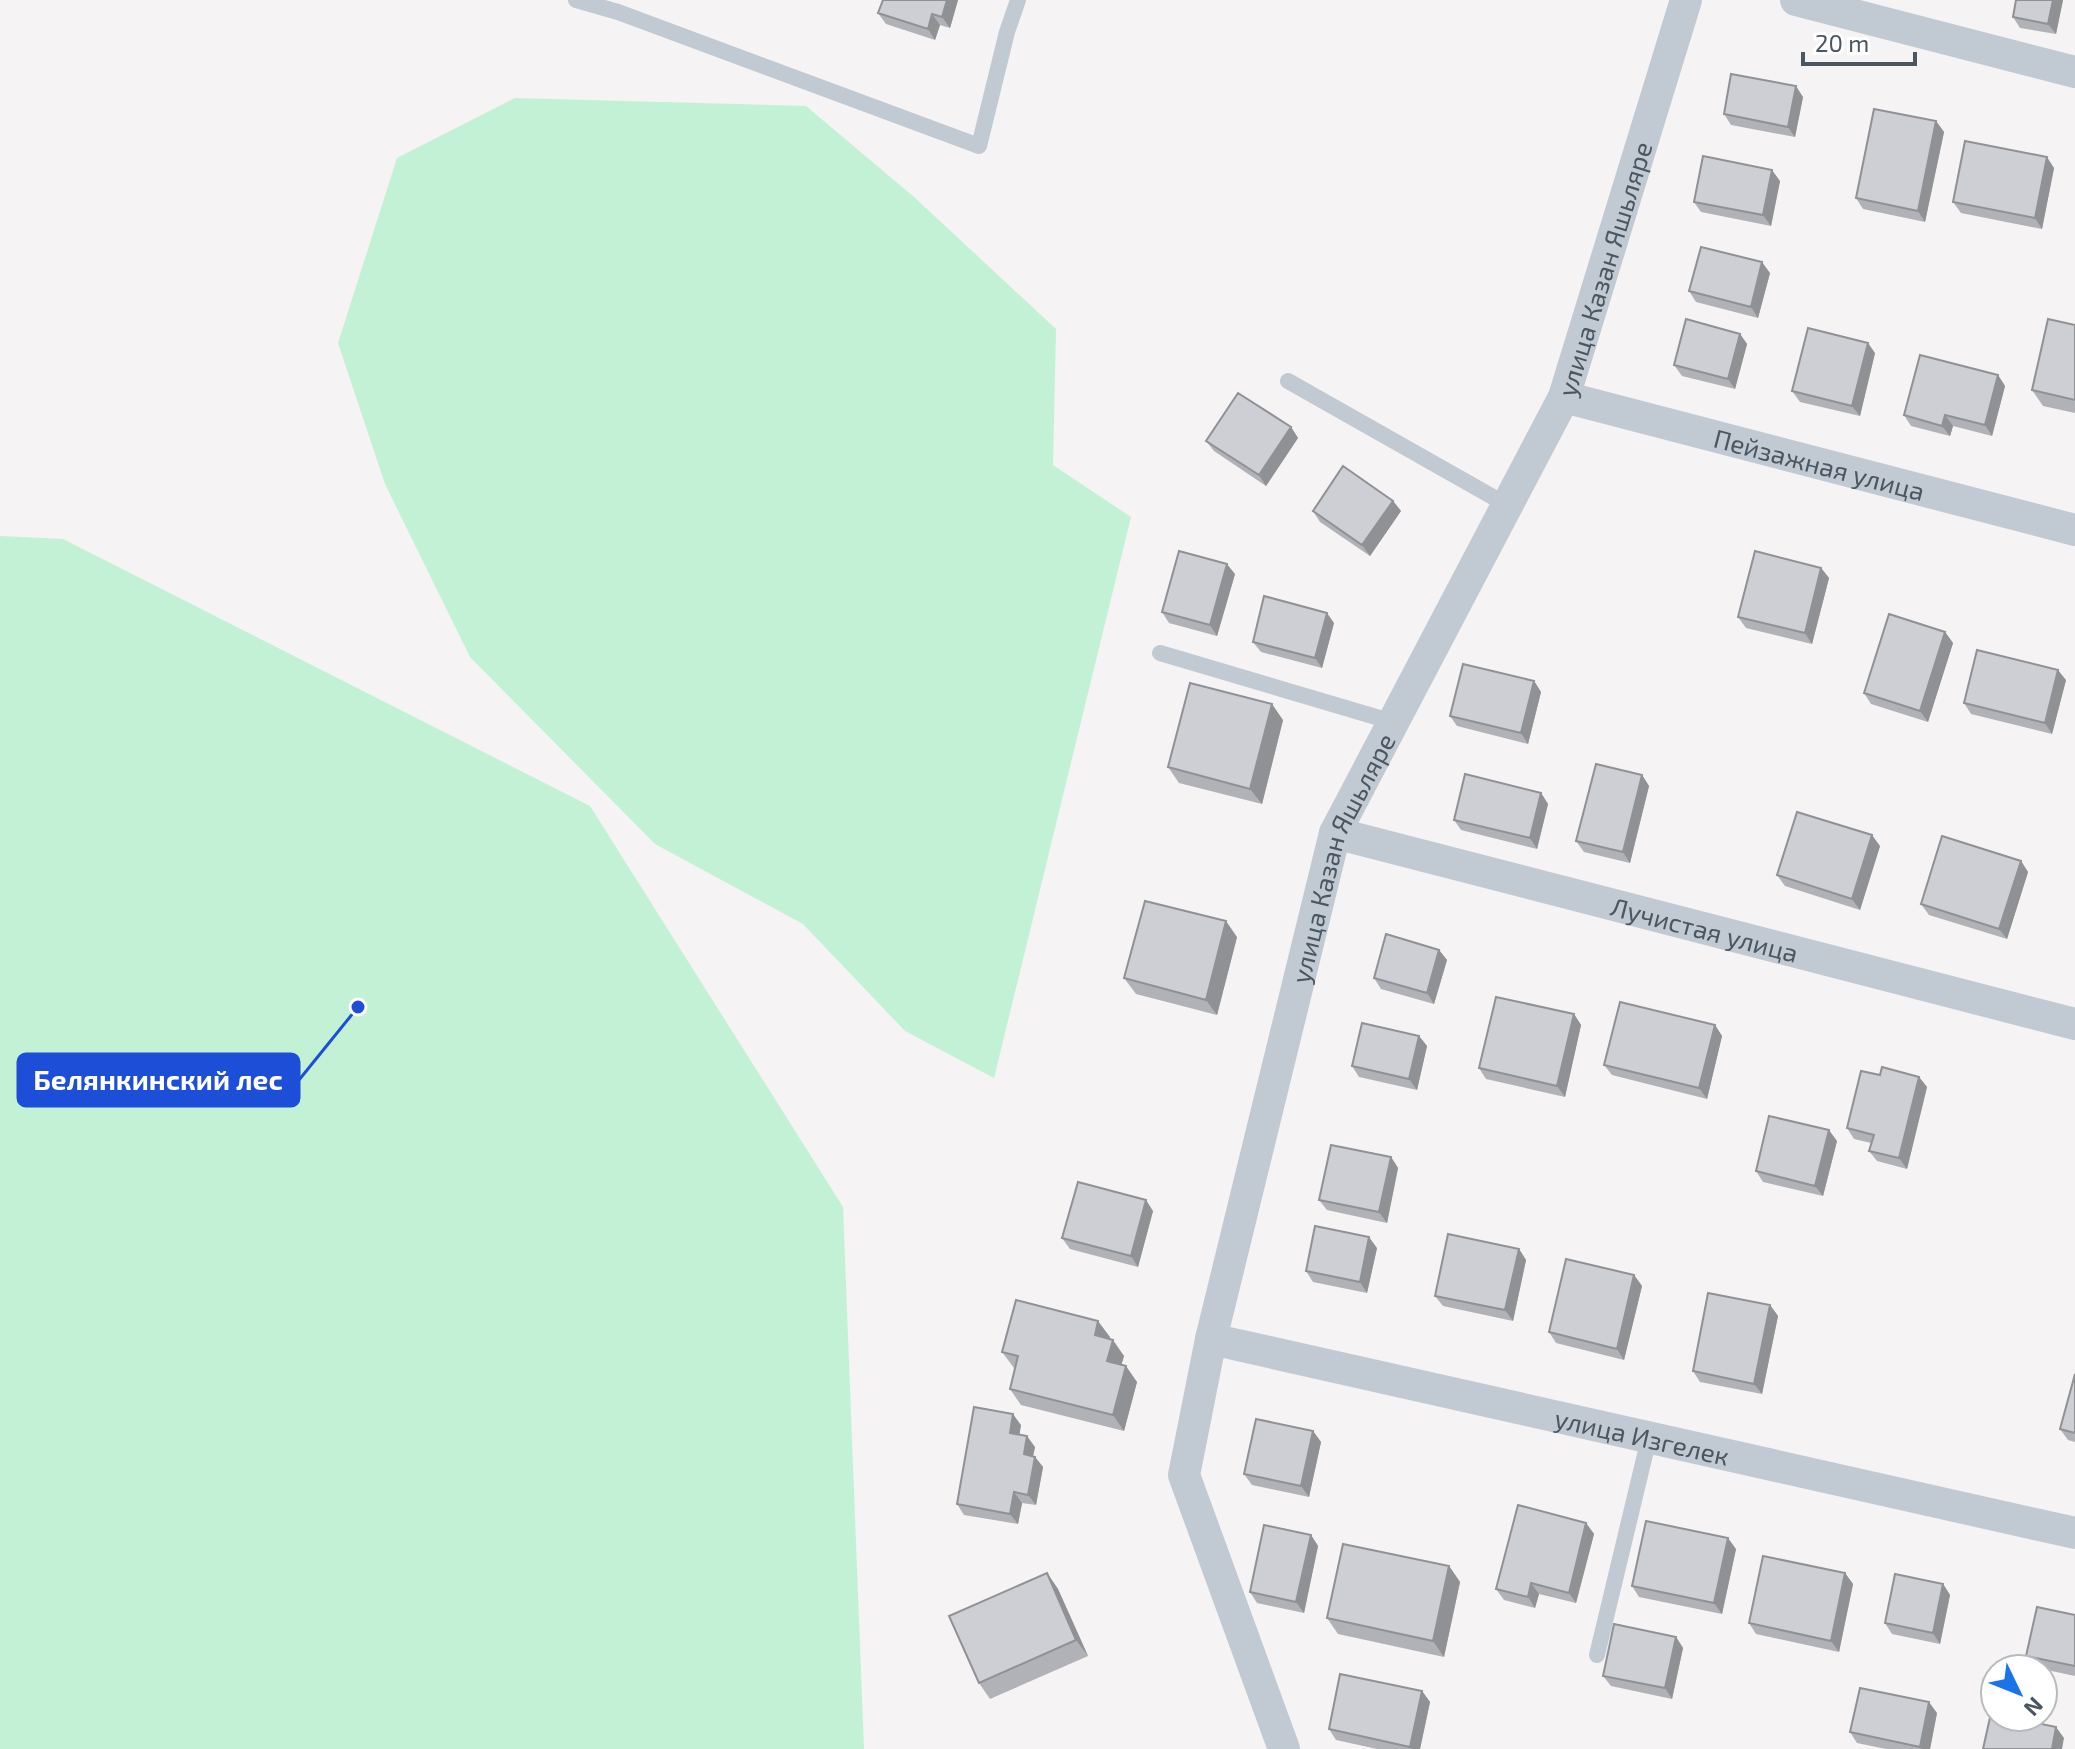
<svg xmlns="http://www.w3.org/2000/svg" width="2075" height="1749" viewBox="0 0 2075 1749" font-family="'Exo 2',sans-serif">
	<rect width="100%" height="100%" fill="#f5f3f3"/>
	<path fill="#c3f1d5" d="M515 98 806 106 914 197 1056 329 1053 465 1131 517 994 1078 905 1031 803 924 655 844 470 657 385 484 338 343 397 158Z
		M0 536 63 539 590 806 843 1207 864 1749H0Z"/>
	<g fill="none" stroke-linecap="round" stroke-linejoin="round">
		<path stroke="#c1cad2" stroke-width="16" d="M576 0 618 12 979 146 1007 32 1018 0
			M1288 381 1507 505
			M1160 653 1393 722
			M1597 1655 1649 1438"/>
		<g stroke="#c1cad2" stroke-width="32">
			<path d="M1796 0 2075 72"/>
			<path id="s1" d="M1564 397 2075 530"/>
			<path id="s2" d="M1335 833 2075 1024"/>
			<path id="s3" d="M1211 1339 2075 1533"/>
			<path id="s4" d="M1284 1749 1184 1475 1211 1339 1335 833 1564 397 1686 0"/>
		</g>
	</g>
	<path fill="#b0b2b7" d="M883 0H958L950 28 940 25 935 40 886 24 878 13Z
		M2016 0H2063L2056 34 2020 28 2013 17Z
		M1803 97 1795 137 1731 125 1724 114Z
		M1936 121 1944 132 1925 222 1863 209 1856 198Z
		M2054 168 2042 229 1961 213 1953 202Z
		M1780 181 1771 226 1701 212 1694 202Z
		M1770 273 1758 318 1696 302 1689 291Z
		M2075 325V413L2043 406 2032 390Z
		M1740 334 1747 344 1735 389 1682 376 1674 365Z
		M1875 353 1860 416 1800 402 1792 391Z
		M1998 375 2005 386 1992 436 1953 426 1950 436 1911 426 1904 415Z
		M1291 427 1298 438 1266 486 1214 451 1206 441Z
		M1393 501 1401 511 1370 556 1320 522 1313 511Z
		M1821 568 1829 578 1812 644 1746 628 1738 617Z
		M1235 574 1217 636 1169 623 1162 612Z
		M1334 623 1322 668 1261 652 1253 642Z
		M1945 632 1953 643 1928 722 1871 704 1864 693Z
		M2066 680 2052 734 1971 714 1964 703Z
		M1534 681 1541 692 1528 744 1457 726 1450 716Z
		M1283 720 1262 804 1179 783 1168 767Z
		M1642 775 1649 786 1630 863 1584 852 1576 841Z
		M1541 793 1548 804 1537 849 1461 830 1454 820Z
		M1880 846 1860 910 1785 886 1777 875Z
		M2021 861 2028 872 2007 939 1929 915 1921 904Z
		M1237 937 1217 1015 1136 994 1124 978Z
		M1439 950 1447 960 1434 1004 1381 989 1374 978Z
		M1574 1014 1581 1025 1565 1097 1486 1079 1479 1068Z
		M1715 1025 1722 1036 1707 1099 1612 1075 1604 1065Z
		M1419 1036 1427 1046 1417 1090 1359 1077 1352 1066Z
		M1880 1075 1919 1077 1927 1087 1907 1169 1877 1161 1869 1151 1871 1143 1854 1139 1847 1128Z
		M1837 1141 1823 1196 1763 1182 1756 1171Z
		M1391 1157 1398 1168 1387 1223 1327 1210 1319 1200Z
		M1153 1211 1138 1267 1070 1249 1062 1238Z
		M1377 1248 1367 1293 1313 1282 1306 1271Z
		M1519 1249 1526 1260 1513 1321 1443 1306 1435 1296Z
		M1634 1275 1642 1286 1624 1360 1556 1343 1549 1332Z
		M1770 1305 1778 1316 1762 1394 1700 1382 1693 1371Z
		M1110 1337 1109 1339 1124 1356 1121 1365 1137 1382 1124 1431 1021 1405 1010 1389 1015 1368H1014L1002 1352Z
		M2075 1374V1442L2068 1440 2060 1429Z
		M1021 1425 1019 1434 1035 1447 1033 1456 1035 1457 1043 1467 1036 1505 1022 1503 1018 1524 964 1515 957 1504Z
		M1313 1431 1321 1442 1309 1497 1252 1485 1244 1474Z
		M1586 1523 1594 1534 1576 1603 1539 1594 1535 1608 1504 1600 1496 1589Z
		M1311 1535 1318 1546 1304 1613 1257 1603 1250 1592Z
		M1736 1549 1722 1614 1639 1597 1632 1586Z
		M1449 1566 1460 1582 1444 1657 1338 1634 1327 1618Z
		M1047 1573 1058 1589 1088 1656 990 1699 979 1683Z
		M1845 1573 1853 1584 1839 1652 1756 1634 1749 1623Z
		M1943 1584 1950 1595 1940 1644 1892 1634 1885 1623Z
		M2075 1615V1676L2033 1667 2026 1656Z
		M1676 1637 1683 1648 1672 1699 1611 1686 1603 1676Z
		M1422 1691 1430 1702 1420 1749H1377L1336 1740 1329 1729Z
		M1937 1713 1930 1749H1886L1857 1743 1850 1732Z"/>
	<path fill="#909195" d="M947 0H958L950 28 942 17Z
		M2053 0H2063L2056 34 2048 24Z
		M932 14 940 25 935 40 928 29Z
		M1796 86 1803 97 1795 137 1788 127Z
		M1936 121 1944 132 1925 222 1918 211Z
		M2047 157 2054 168 2042 229 2035 218Z
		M1772 170 1780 181 1771 226 1763 215Z
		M1762 262 1770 273 1758 318 1751 307Z
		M1740 334 1747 344 1735 389 1728 379Z
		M1868 343 1875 353 1860 416 1852 406Z
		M1998 375 2005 386 1992 436 1985 425Z
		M1945 415 1953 426 1950 436 1942 426Z
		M1291 427 1298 438 1266 486 1259 475Z
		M1393 501 1401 511 1370 556 1362 545Z
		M1227 564 1235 574 1217 636 1210 625Z
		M1821 568 1829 578 1812 644 1805 633Z
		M1327 613 1334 623 1322 668 1315 658Z
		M1945 632 1953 643 1928 722 1920 711Z
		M2058 670 2066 680 2052 734 2045 723Z
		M1534 681 1541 692 1528 744 1521 733Z
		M1272 704 1283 720 1262 804 1250 789Z
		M1642 775 1649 786 1630 863 1623 852Z
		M1541 793 1548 804 1537 849 1530 838Z
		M1872 835 1880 846 1860 910 1852 899Z
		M2021 861 2028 872 2007 939 1999 929Z
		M1226 921 1237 937 1217 1015 1206 1000Z
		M1439 950 1447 960 1434 1004 1427 993Z
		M1574 1014 1581 1025 1565 1097 1557 1086Z
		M1715 1025 1722 1036 1707 1099 1699 1088Z
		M1419 1036 1427 1046 1417 1090 1409 1079Z
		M1919 1077 1927 1087 1907 1169 1899 1158Z
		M1829 1130 1837 1141 1823 1196 1815 1186Z
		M1391 1157 1398 1168 1387 1223 1379 1212Z
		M1146 1200 1153 1211 1138 1267 1131 1256Z
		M1369 1237 1377 1248 1367 1293 1360 1282Z
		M1519 1249 1526 1260 1513 1321 1505 1310Z
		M1634 1275 1642 1286 1624 1360 1617 1349Z
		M1770 1305 1778 1316 1762 1394 1754 1384Z
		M1098 1321 1110 1337 1106 1351 1095 1335Z
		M1113 1340 1124 1356 1118 1377 1107 1361Z
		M1126 1366 1137 1382 1124 1431 1113 1415Z
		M1013 1414 1021 1425 1018 1444 1010 1433Z
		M1313 1431 1321 1442 1309 1497 1301 1486Z
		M1027 1436 1035 1447 1031 1465 1024 1454Z
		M1035 1457 1043 1467 1036 1505 1028 1495Z
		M1014 1492 1022 1503 1018 1524 1010 1514Z
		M1586 1523 1594 1534 1576 1603 1569 1593Z
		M1311 1535 1318 1546 1304 1613 1296 1602Z
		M1728 1538 1736 1549 1722 1614 1714 1603Z
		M1449 1566 1460 1582 1444 1657 1433 1641Z
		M1047 1573 1058 1589 1088 1656 1076 1640Z
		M1845 1573 1853 1584 1839 1652 1831 1641Z
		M1531 1583 1539 1594 1535 1608 1528 1597Z
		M1943 1584 1950 1595 1940 1644 1933 1633Z
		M1676 1637 1683 1648 1672 1699 1665 1688Z
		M1422 1691 1430 1702 1420 1749H1412L1410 1747Z
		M1929 1702 1937 1713 1930 1749H1922L1920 1747Z
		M2056 1727 2064 1738 2062 1749H2052Z"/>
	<path fill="#cdcfd5" stroke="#909195" stroke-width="2" d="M883 0H947L942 17 932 14 928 29 878 13Z
		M2016 0H2053L2048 24 2013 17Z
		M1731 74 1796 86 1788 127 1724 114Z
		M1874 109 1936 121 1918 211 1856 198Z
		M1965 141 2047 157 2035 218 1953 202Z
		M1703 156 1772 170 1763 215 1694 202Z
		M1701 247 1762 262 1751 307 1689 291Z
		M1686 319 1740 334 1728 379 1674 365Z
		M2048 319 2075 325V400L2032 390Z
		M1808 328 1868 343 1852 406 1792 391Z
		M1920 355 1998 375 1985 425 1945 415 1942 426 1904 415Z
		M1238 393 1291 427 1259 475 1206 441Z
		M1343 466 1393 501 1362 545 1313 511Z
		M1179 551 1227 564 1210 625 1162 612Z
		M1755 551 1821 568 1805 633 1738 617Z
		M1264 596 1327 613 1315 658 1253 642Z
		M1889 614 1945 632 1920 711 1864 693Z
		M1977 650 2058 670 2045 723 1964 703Z
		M1463 664 1534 681 1521 733 1450 716Z
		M1190 683 1272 704 1250 789 1168 767Z
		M1596 764 1642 775 1623 852 1576 841Z
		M1465 774 1541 793 1530 838 1454 820Z
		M1797 812 1872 835 1852 899 1777 875Z
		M1942 836 2021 861 1999 929 1921 904Z
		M1145 901 1226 921 1206 1000 1124 978Z
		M1386 934 1439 950 1427 993 1374 978Z
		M1496 997 1574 1014 1557 1086 1479 1068Z
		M1620 1002 1715 1025 1699 1088 1604 1065Z
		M1362 1023 1419 1036 1409 1079 1352 1066Z
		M1882 1067 1919 1077 1899 1158 1869 1151 1874 1135 1847 1128 1861 1071 1880 1075Z
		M1769 1116 1829 1130 1815 1186 1756 1171Z
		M1331 1145 1391 1157 1379 1212 1319 1200Z
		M1078 1182 1146 1200 1131 1256 1062 1238Z
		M1315 1226 1369 1237 1360 1282 1306 1271Z
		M1448 1234 1519 1249 1505 1310 1435 1296Z
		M1566 1259 1634 1275 1617 1349 1549 1332Z
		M1708 1293 1770 1305 1754 1384 1693 1371Z
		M1016 1300 1098 1321 1095 1335 1113 1340 1107 1361 1126 1366 1113 1415 1010 1389 1018 1356 1002 1352Z
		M2075 1374V1433L2060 1429Z
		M974 1407 1013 1414 1010 1433 1027 1436 1024 1454 1035 1457 1028 1495 1014 1492 1010 1514 957 1504Z
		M1256 1419 1313 1431 1301 1486 1244 1474Z
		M1518 1505 1586 1523 1569 1593 1531 1583 1528 1597 1496 1589Z
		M1646 1521 1728 1538 1714 1603 1632 1586Z
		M1264 1525 1311 1535 1296 1602 1250 1592Z
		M1343 1544 1449 1566 1433 1641 1327 1618Z
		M1763 1556 1845 1573 1831 1641 1749 1623Z
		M1047 1573 1076 1640 979 1683 949 1616Z
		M1895 1574 1943 1584 1933 1633 1885 1623Z
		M2037 1607 2075 1615V1666L2026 1656Z
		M1614 1624 1676 1637 1665 1688 1603 1676Z
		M1340 1674 1422 1691 1410 1747 1329 1729Z
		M1860 1688 1929 1702 1920 1747 1850 1732Z
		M1991 1713 1995 1714V1717H2008L2056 1727 2052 1749H1983Z"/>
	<g text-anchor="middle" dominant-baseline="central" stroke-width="6" stroke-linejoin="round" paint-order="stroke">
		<g font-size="26" fill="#4a5661" stroke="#fff">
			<text stroke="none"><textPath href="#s4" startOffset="1578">улица Казан Яшьляре</textPath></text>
			<text stroke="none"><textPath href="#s1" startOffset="264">Пейзажная улица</textPath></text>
			<text stroke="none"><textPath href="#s4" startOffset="930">улица Казан Яшьляре</textPath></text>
			<text stroke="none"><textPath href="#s2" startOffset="382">Лучистая улица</textPath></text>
			<text stroke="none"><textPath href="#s3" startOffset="442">улица Изгелек</textPath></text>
		</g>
	</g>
	<path fill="none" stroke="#1d4ed8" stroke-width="3" d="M358 1007L299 1080"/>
	<circle fill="#1d4ed8" stroke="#fff" stroke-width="3" cx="358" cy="1007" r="8"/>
	<rect fill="#1d4ed8" stroke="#1d4ed8" stroke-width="3" x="18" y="1054" width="281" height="52" rx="8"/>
	<g font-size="28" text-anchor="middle" font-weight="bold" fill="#fff">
		<text x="158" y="1090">Белянкинский лес</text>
	</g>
	<g transform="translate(2019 1693) rotate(133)"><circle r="38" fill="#ffffff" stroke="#b7bbc0" stroke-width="2"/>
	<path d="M0-6L14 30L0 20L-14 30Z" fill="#1a73e8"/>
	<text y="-12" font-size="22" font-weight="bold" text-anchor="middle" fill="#4a5661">N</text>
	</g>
	<path d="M1803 52v12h112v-12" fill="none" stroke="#4a5661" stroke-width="4"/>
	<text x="1815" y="52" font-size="24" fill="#4a5661" stroke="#ffffff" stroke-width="6" paint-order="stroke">20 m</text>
</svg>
